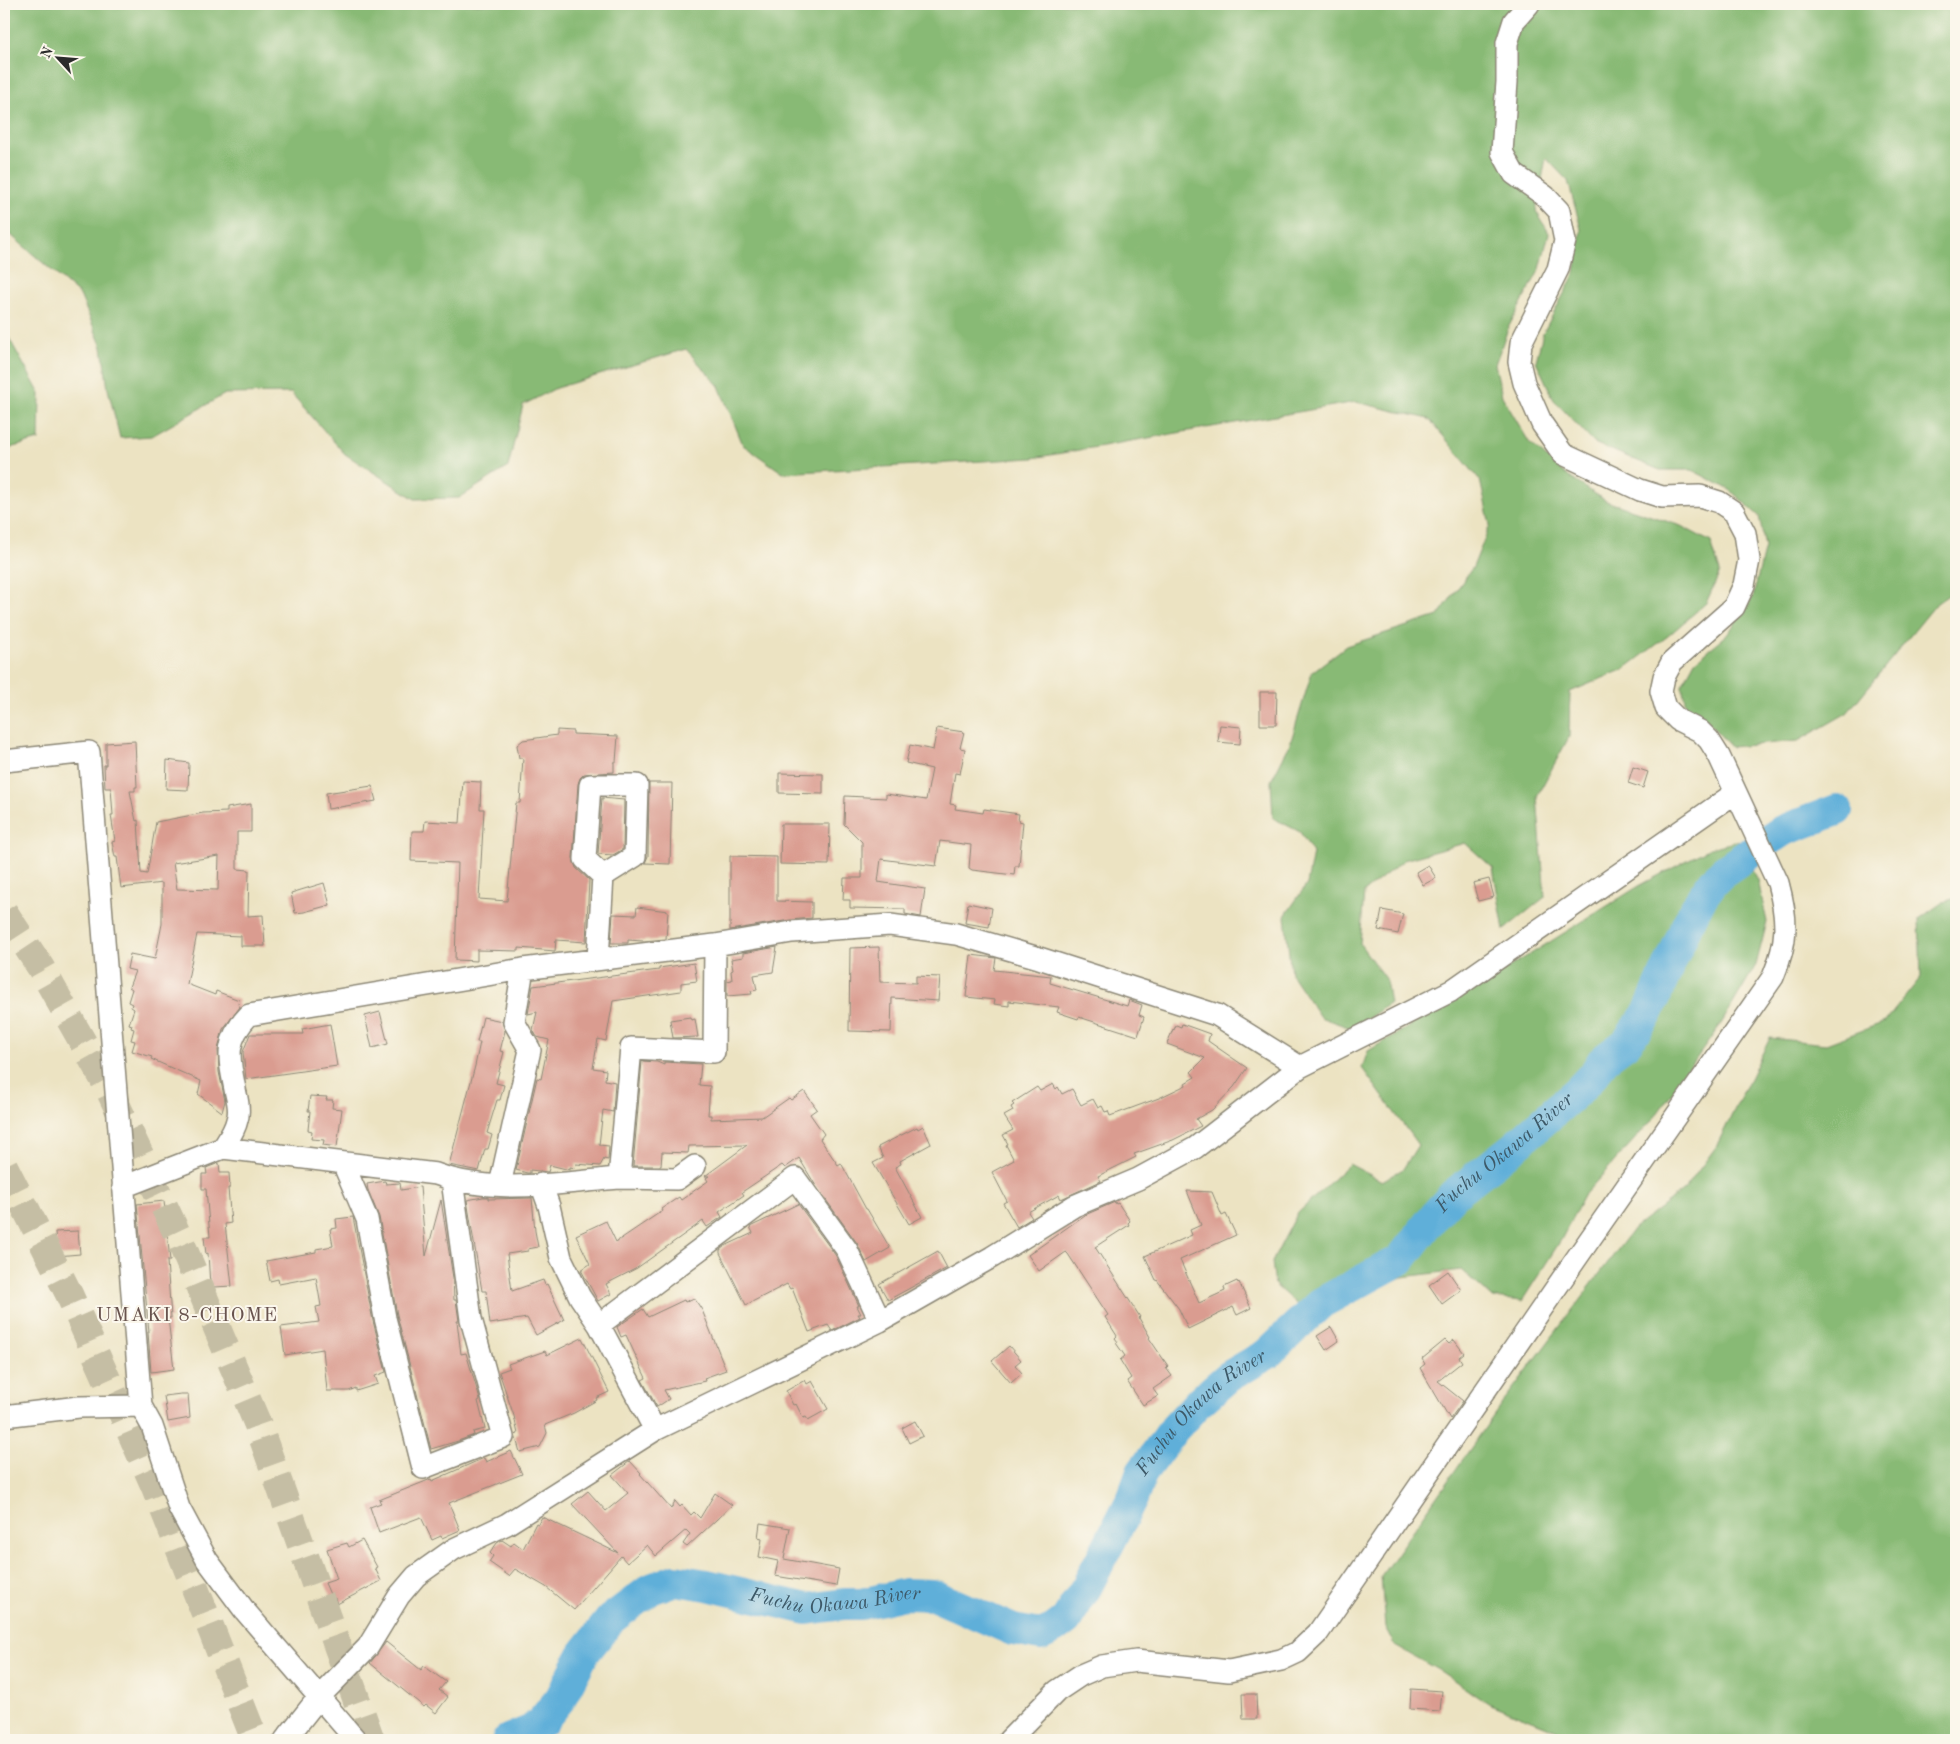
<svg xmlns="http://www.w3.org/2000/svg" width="1960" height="1744" viewBox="0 0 1960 1744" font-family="'Old Standard TT',serif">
	<rect width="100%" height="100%" fill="#fbf7ec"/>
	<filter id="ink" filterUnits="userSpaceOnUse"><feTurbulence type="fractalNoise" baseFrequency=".02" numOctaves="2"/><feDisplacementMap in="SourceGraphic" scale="10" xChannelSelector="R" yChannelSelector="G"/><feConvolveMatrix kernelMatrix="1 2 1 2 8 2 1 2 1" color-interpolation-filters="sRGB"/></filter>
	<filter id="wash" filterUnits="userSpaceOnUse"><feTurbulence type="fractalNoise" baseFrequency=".0096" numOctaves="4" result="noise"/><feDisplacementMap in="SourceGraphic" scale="20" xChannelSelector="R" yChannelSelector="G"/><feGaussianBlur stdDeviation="1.12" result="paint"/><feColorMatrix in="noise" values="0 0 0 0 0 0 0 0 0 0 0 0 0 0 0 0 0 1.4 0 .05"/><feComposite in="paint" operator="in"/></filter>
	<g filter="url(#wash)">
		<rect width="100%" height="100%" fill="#ece3c2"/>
		<path fill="#88ba74" stroke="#5a7250" d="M4 4H1956V590L1937 603 1847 713 1798 741 1731 747 1709 723 1686 706 1682 685 1695 661 1727 635 1753 597 1765 547 1759 516 1730 490 1692 470H1660L1594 443 1554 400 1536 361 1543 333 1575 273 1581 229 1568 181 1546 158 1536 211 1549 233 1540 269 1509 326 1495 364 1502 396 1529 442 1566 475 1606 501 1681 526 1711 542 1720 572 1706 603 1668 636 1624 669 1570 692 1569 737 1537 796 1545 897 1504 930 1493 868 1465 843 1404 860 1364 892 1360 944 1386 980 1390 1003 1353 1029 1320 1017 1291 974 1285 916 1307 884 1313 853 1300 832 1273 818 1271 781 1290 744 1312 672 1346 646 1438 616 1473 567 1490 525 1480 480 1429 419 1356 402 1033 458 783 473 743 445 719 386 686 349 556 388 523 405 508 467 459 498 415 499 345 454 291 393 225 394 152 436 120 438 108 389 102 347 80 295 4 229Z
			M4 329 40 394 39 440 13 447 4 453Z
			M1738 841 1758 880 1767 922 1756 965 1721 1024 1654 1118 1585 1194 1561 1240 1522 1301 1493 1298 1461 1270 1402 1277 1353 1297 1302 1309 1275 1285 1272 1262 1297 1214 1349 1164 1382 1181 1403 1169 1418 1145 1362 1068 1368 1051 1529 955 1639 886 1710 848Z
			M1956 898V1740H1575L1572 1737 1490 1704 1440 1671 1395 1646 1385 1627 1381 1576 1506 1398 1634 1228 1685 1189 1716 1147 1770 1038 1826 1044 1885 1022 1921 977 1919 919 1943 902Z"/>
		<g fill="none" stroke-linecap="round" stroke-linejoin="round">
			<path stroke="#5eafd9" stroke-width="32" id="s1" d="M508 1740 532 1730 542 1721 560 1699 584 1653 611 1619 651 1589 675 1580 707 1585 807 1609 844 1604H861L905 1594 933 1595 1013 1630 1041 1635 1054 1629 1066 1620 1087 1586 1132 1499 1142 1472 1174 1429 1197 1404 1228 1377 1267 1354 1321 1303 1400 1260 1435 1215 1454 1194 1514 1147 1579 1090 1595 1073 1603 1060 1626 1043 1648 1013 1687 925 1700 900 1713 882 1724 871 1782 831 1837 810"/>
		</g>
		<g id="blocks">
			<path fill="#da9c90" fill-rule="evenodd" d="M1260 692H1277L1276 725H1260Z
				M1220 725 1241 727 1240 744 1218 742Z
				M937 728 964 732 960 748 965 749 960 774 955 773 950 804 956 805 955 809 983 813 984 809 1019 814 1018 821 1023 822 1019 866H1015L1014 875 972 870 969 868 971 845 940 841 936 866 881 859 878 882 925 889 921 917 905 914V909L850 908V900H843L844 878H862V842L844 824 845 796 886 798V794L926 800 932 769 906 763 910 745 933 750Z
				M557 730 573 731V734L618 736 616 762H614V772L584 774 580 778 578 784 573 858 576 868 589 880 586 942 556 940 555 951 519 948V951L477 950V961L455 960 458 863 411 861 412 831H424L425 821 460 823 463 781 481 782 480 809H484L479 899 507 901 516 803H520L523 758H519L517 745 523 740 557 735Z
				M135 741 137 787H135V791H130L136 821 138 820 141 873 147 874 156 822 203 813 227 812V808L251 804V832H237V869L249 870 248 916 263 915 265 946H241V936L197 934 187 984 215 995 216 991 239 1000 238 1004 240 1007 223 1029 218 1050 219 1072 225 1101 222 1112 198 1094 201 1081 151 1059 152 1057 132 1051 135 1041 131 1040 134 1029 131 1028 132 1025 129 1024 134 1009 131 1007 132 1004 128 1002 132 989 129 987 135 971 127 969 130 954 155 959 162 924V883L121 888 117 857H115L112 842 115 841 111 815H113L111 788H105L104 765H106V743ZM219 856 218 890 177 889 173 863Z
				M167 760 189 763 188 790 166 789Z
				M1633 767 1648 772 1643 788 1628 783Z
				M779 773 823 774V794L779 793Z
				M649 783H672L670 864 645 863 648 856Z
				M372 786 376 801 328 809 326 793Z
				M602 798 624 800 623 849 613 855 598 854Z
				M781 824H830L829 865 780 864Z
				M730 856 777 857V901L812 902V918L790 920 730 930Z
				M1428 865 1436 878 1423 885 1416 872Z
				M1489 879 1494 897 1478 901 1473 883Z
				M324 883 330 905 304 912 295 913 291 893Z
				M968 903 992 908 989 927 965 923Z
				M637 907 668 911 666 939 643 941 628 940V943H611L613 914 636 915Z
				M1382 910 1403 914 1398 934 1378 930Z
				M777 947 773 972 754 975 757 990 751 991 752 994 727 996V981L732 980 731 971 733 970 731 959 743 957V953Z
				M879 947 880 982 916 983V976L940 977 938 1001 892 998 891 1032 849 1031 850 948Z
				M971 955 996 958 994 970 1051 976 1050 983 1127 1006 1129 1000 1142 1005 1139 1015 1144 1017 1138 1036 1079 1017 1078 1019 1057 1012 1059 1007 1009 1001V1006L994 1004 995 1000 966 997Z
				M694 963 697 981 681 983V991L613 1001 606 1041 598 1039 593 1068 606 1070 605 1080 615 1082 613 1112 603 1110 599 1145 609 1146 608 1160 604 1159 600 1166 576 1164 575 1168 570 1167V1170L550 1165 548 1172 530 1170V1173H527L516 1170 537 1078 541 1079 549 1040 537 1037 533 1030 537 1012 528 1014 533 986 659 970V968Z
				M380 1012 388 1044 372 1048 365 1016Z
				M483 1017 502 1021 505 1031 500 1051 504 1052 496 1083 504 1085 500 1100H497L487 1133 492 1135 488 1149H485L479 1171 449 1165 475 1066 480 1042H477Z
				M690 1017 691 1020 695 1019 698 1037 673 1038 670 1020Z
				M330 1024 337 1066 246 1079 243 1052 250 1034H303L302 1029Z
				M1182 1024 1210 1034 1208 1041 1247 1068 1234 1087 1212 1110 1196 1119 1201 1126 1173 1140 1134 1154 1136 1157 1098 1176 1101 1181 1061 1199 1059 1195 1028 1212 1032 1218 1017 1227 1003 1203 1007 1201 992 1172 1014 1160 1006 1145 1008 1144 1003 1135 1013 1130 1004 1116 1013 1111 1011 1107 1014 1105 1012 1103 1037 1087 1040 1091 1053 1084 1056 1089 1058 1087 1062 1094 1072 1089 1081 1105 1093 1099 1098 1108 1102 1106 1105 1112 1108 1111 1110 1116 1159 1098 1186 1085 1185 1083 1195 1077 1191 1072 1205 1058 1167 1044 1173 1029 1174 1030 1176 1025 1181 1027Z
				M642 1061 657 1062 664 1065V1062L701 1064 699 1085 710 1086 708 1115H711V1119L762 1117 789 1098 791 1100 804 1091 817 1109 810 1114 824 1134 820 1139 838 1165 841 1163 866 1209H867L890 1248 866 1262 857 1243 816 1186 799 1158 785 1168 782 1165 742 1192 744 1195 719 1212 722 1217 707 1227 703 1221 637 1268 606 1284 611 1294 598 1301 581 1270 590 1264 576 1235 606 1221 616 1242 662 1211 661 1209 679 1197 681 1200 708 1181 706 1178 709 1176H705L747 1145 689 1146 688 1153 662 1152 661 1166H633Z
				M310 1096 327 1097 326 1100H333L332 1108 342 1109 337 1147 323 1145 324 1140 311 1139 312 1131 308 1130 310 1111H308Z
				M923 1126 931 1144 900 1161 901 1164 895 1167 922 1217 909 1224 873 1163 883 1158 878 1147 917 1127 918 1129Z
				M219 1163 220 1173H229L230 1188H228L231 1223 225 1224 232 1286 214 1287V1286H210L208 1253 206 1254 204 1237H210L206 1189H202V1174H207L206 1168Z
				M385 1181 386 1184 400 1183 401 1190 420 1187 426 1256 441 1200 453 1278 454 1300H456L459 1321H457L461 1354 466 1353 478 1393 480 1400 478 1401 485 1429 473 1432 474 1435 458 1441 431 1449 397 1315 379 1217 368 1190 367 1184Z
				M1187 1191 1212 1192 1222 1216 1226 1214 1236 1235 1180 1260 1199 1303 1225 1291 1224 1287 1237 1281 1238 1283 1239 1282 1251 1308 1237 1315 1233 1307 1188 1329 1179 1309 1157 1280H1156L1145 1256 1192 1235 1190 1230 1201 1225Z
				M483 1197H488V1199L532 1198 535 1231 538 1247 528 1249V1251L507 1254 512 1291 543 1280 545 1285 547 1284 564 1320 536 1335 527 1318 490 1324 486 1291H482L467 1200Z
				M164 1201 170 1261H167L171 1318H168L174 1369 151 1372 148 1332H149L137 1204Z
				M1115 1202 1116 1204 1118 1203 1130 1221 1128 1223 1129 1225 1095 1247 1140 1317 1139 1318 1150 1337 1149 1338 1168 1366 1166 1368 1172 1376 1153 1389 1158 1396 1143 1405 1127 1381 1131 1378 1120 1360 1125 1356 1116 1343 1118 1342 1115 1338 1117 1336 1105 1317 1108 1315 1068 1254 1066 1252 1039 1271 1028 1255 1085 1215Z
				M798 1204 836 1256 859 1306H857L861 1314H858L860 1317 832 1331 828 1325 809 1332 792 1288 790 1289 787 1284 746 1305 720 1253V1250L725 1246 753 1233 750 1227 754 1225Z
				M353 1217 373 1321 386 1372 375 1376 378 1384 356 1391V1388L349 1391H327L323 1349 285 1355 281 1327 319 1322 316 1307 321 1306 316 1277 279 1284 278 1279 270 1281 266 1261 316 1252V1249L333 1246 330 1229 337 1228 336 1219Z
				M78 1231 80 1254 57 1256 55 1232Z
				M938 1251 947 1268 888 1300 879 1284Z
				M1448 1271 1461 1290 1442 1304 1429 1285Z
				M694 1298 702 1310 726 1370 704 1378 705 1381 664 1390 669 1399 657 1407 642 1380 646 1378 626 1335 621 1337 617 1327 643 1309 648 1317 684 1300 685 1302Z
				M1331 1327 1339 1341 1326 1350 1317 1336Z
				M582 1338 609 1392 596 1398 597 1400 574 1413 545 1425 547 1433 540 1447 520 1452 515 1435 518 1434 514 1416 499 1372 510 1368 508 1364 545 1351 547 1355Z
				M1445 1340 1449 1344 1454 1340 1464 1353 1459 1357 1462 1362 1438 1381 1463 1401 1450 1419 1420 1368 1425 1364 1422 1359Z
				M1009 1346 1021 1360 1015 1365 1022 1373 1011 1383 992 1361Z
				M805 1380 807 1384 812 1381 828 1409 808 1420 806 1417 803 1418 796 1404 793 1405 786 1391Z
				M181 1394H188L190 1418 168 1422 164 1396Z
				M915 1421 923 1436 909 1443 902 1428Z
				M511 1451 522 1474 449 1503 460 1530 442 1538 441 1536 432 1540 421 1517 379 1533 370 1507 381 1503 379 1500 431 1479 432 1481 484 1458 486 1462Z
				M630 1461 641 1473 640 1474 671 1509 675 1501 680 1507 682 1505 691 1515 694 1512 700 1518 715 1493 732 1505 687 1547 683 1544 690 1534 686 1530 656 1556 647 1545 627 1563 621 1556 574 1610 546 1587 515 1569 509 1576 489 1562 493 1556 490 1553 497 1543 502 1540 511 1546 514 1542 523 1549 536 1523 538 1524 542 1517 618 1553 572 1504 588 1491 606 1511 628 1493 612 1475Z
				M760 1523 790 1528 784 1559 839 1569 836 1586 775 1576 778 1561 759 1557 762 1539 758 1538Z
				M362 1540 377 1567 375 1568 381 1581 337 1604 335 1598 332 1599 325 1583 337 1579 327 1549 347 1543 349 1547Z
				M386 1642 421 1670 424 1666 446 1682 439 1690 448 1697 436 1713 426 1705 424 1707 370 1663Z
				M1411 1689 1442 1691 1440 1711 1410 1709Z
				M1242 1694H1256L1257 1719H1243Z"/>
		</g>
	</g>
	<g filter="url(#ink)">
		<use href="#blocks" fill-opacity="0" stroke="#8c8776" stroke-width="1"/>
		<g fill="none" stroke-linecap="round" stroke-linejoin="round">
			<path stroke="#c5bea4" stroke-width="28" stroke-dasharray="28 14" stroke-linecap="butt" d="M4 912 41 968 108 1087 179 1238 258 1425 371 1740
				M4 1166 69 1294 155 1487 255 1740"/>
			<defs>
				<path id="minor" d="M4 761 89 752 141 1406 152 1426 179 1508 207 1560 245 1611 356 1740
					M598 959 603 876 585 859 590 785H637L635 856 603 876
					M223 1148C228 1140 235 1130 237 1120 240 1112 238 1102 236 1094 229 1059 223 1042 249 1015L523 969 715 945 792 932 890 925 956 934 1039 958 1217 1015 1300 1067
					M343 1163 367 1219 385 1318 423 1468 503 1437 471 1319 452 1180
					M619 1178 677 1179 695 1166
					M541 1184 549 1206 561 1258 580 1297 599 1325 655 1430
					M500 1185 530 1050 514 1022 523 969
					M123 1187 223 1148 436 1174C493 1195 560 1183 619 1178L631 1048 714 1052 715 945
					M599 1325 795 1178 847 1250 880 1321
					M4 1416 79 1407 141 1406
					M285 1740 319 1697 368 1647 399 1596 416 1576 454 1549 507 1524 655 1430 880 1321 992 1257 1074 1206 1138 1179 1195 1148 1300 1067 1451 991 1735 793
					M1009 1740 1057 1691 1081 1675 1102 1666 1136 1661 1229 1671 1281 1660 1298 1652 1318 1633 1576 1259 1773 977C1788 941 1788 920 1778 883L1719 756 1709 740 1700 731 1678 720 1666 708 1661 691 1664 677 1672 662 1734 607 1744 585 1749 560 1745 533 1734 512 1719 502 1700 496 1662 497 1640 490 1563 454 1542 424 1524 383 1519 362 1521 343 1558 269 1565 241 1559 211 1545 196 1514 174 1502 152 1507 82V43L1514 21 1529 4"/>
			</defs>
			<use href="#minor" stroke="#8c8776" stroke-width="24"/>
			<use href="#minor" stroke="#fff" stroke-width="21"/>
		</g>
	</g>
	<g text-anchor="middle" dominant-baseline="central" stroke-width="4" stroke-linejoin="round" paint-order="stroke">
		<g font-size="20" font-style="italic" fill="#3d5968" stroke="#fbf7ec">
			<text stroke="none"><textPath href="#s1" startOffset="1302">Fuchu Okawa River</textPath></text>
			<text stroke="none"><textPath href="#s1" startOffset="898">Fuchu Okawa River</textPath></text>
			<text stroke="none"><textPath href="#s1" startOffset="402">Fuchu Okawa River</textPath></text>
		</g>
		<g font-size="20" letter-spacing="1" fill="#68534e" stroke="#fbf7ec">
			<text x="187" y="1316">UMAKI 8-CHOME</text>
		</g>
	</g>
	<rect width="1960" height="1744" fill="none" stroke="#fbf7ec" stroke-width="20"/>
	<g transform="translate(58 58) rotate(296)" stroke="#fbf7ec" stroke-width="4" paint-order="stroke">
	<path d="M0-4L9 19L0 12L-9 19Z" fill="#2b2b2b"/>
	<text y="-8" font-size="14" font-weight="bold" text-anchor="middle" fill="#2b2b2b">N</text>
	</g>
</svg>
